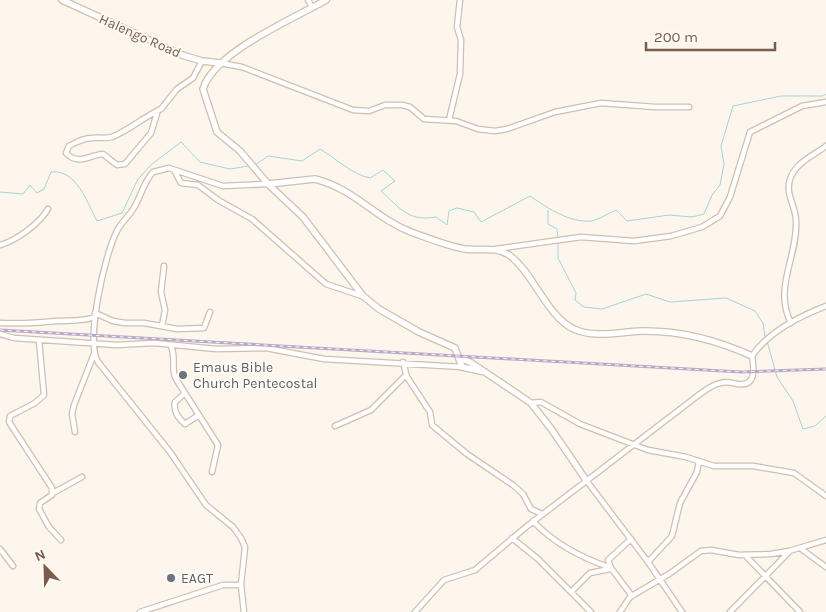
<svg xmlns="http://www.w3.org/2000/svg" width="826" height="612" viewBox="0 0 826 612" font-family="Karla,sans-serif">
	<rect width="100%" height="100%" fill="#fdf6ec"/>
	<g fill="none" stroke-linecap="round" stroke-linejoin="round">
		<path stroke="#a5d3da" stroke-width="1" d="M255 165 268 156 302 161 320 149C337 159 351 174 370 178L383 170 395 181 381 191C400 208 408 222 436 217L447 225 449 211 457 208 474 212 481 222 530 196C546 207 569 223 591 221 598 220 609 213 616 210L627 221 669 215 692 217 704 214 712 195 720 185 724 164 721 146 733 106 781 96H823L826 94
			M0 192 23 194 30 185 37 193 44 189 51 172C77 169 87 203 97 221L122 213 138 179 152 164 181 142 200 162 230 169 249 166
			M548 210V224L557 229 558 238
			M558 242V258L576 293 575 300 584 307 602 309 646 294 670 302 726 298 755 311 763 323 765 338
			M767 341 777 377 793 401 803 429 815 426 826 416"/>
		<defs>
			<path id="minor" d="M308 0 312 7
				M220 63 242 67 353 110 369 111 385 105H402L410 107 424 119 456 121 478 129 495 131 507 129 555 112 601 103 655 107H689
				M158 110 151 133 125 164 117 165 103 154C89 155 78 166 66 153L69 146C76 142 84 138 92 138 99 137 105 139 112 137 129 130 144 117 161 109L177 89 193 78 202 61
				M449 120 460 74 461 40 457 27 460 0
				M174 170 181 183 198 185 218 200 252 219 326 284 362 296
				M0 245C16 241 40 223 48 209
				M496 249 581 237 634 241 671 236 702 227 720 216 730 197 750 132 802 106 826 102
				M95 313 113 321 125 323H144L177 329 204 328 210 312
				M0 323C19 324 37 323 56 321 70 320 82 322 95 317
				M791 323C773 288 798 256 796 221 796 206 785 195 790 179 795 163 814 155 826 146
				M162 326 165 310 161 292 164 266
				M0 334 14 338 117 345 154 343 216 349 266 348 324 359 462 367
				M39 340 44 395 35 403 10 416 9 422 52 488V495L40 503 39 509 49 527 61 540
				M171 346C177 360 170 367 176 379L218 445 212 472
				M403 362 407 377 430 412 432 425 467 454 513 485 523 494 531 509 542 514
				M185 393 175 402C173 411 179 419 185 424L199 415
				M531 403 541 402 580 424 648 450 686 457 714 466H753L794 473 826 496
				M335 426 371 410 406 375
				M75 432 72 414 74 405 94 354
				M586 480 648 562 682 612
				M53 493 82 477
				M533 521C554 544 582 558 611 568
				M512 538 538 559 591 612
				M631 539 608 560 611 568 632 596
				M800 548 826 567
				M0 549 13 566
				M745 555 800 612
				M648 562 672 536 680 503 697 472 699 461
				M571 592 590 573 610 569
				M140 612 223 585H241
				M244 612 241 585 245 547 241 538 233 527 206 505 170 452 98 362C85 341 105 253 117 231 121 222 130 216 135 206 141 195 144 182 153 172L169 168 223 186 268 184
				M415 612 444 580 475 570 526 527 700 394C706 390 713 384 721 383 726 381 732 383 737 384 757 387 754 368 752 356 768 332 800 316 826 306
				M620 612 630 597 669 574 701 551 711 550 739 555 771 554 789 551 826 540
				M730 612 789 552"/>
			<path id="tertiary" d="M62 0 182 55 202 61 220 63
				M326 0C293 19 214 52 203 89L217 132 240 151 268 184 303 217 363 296 379 309 419 332 455 348 462 367 485 372
				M268 184 315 179C355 189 376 219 411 232 428 238 447 246 465 249 481 251 495 246 509 255 533 272 547 317 574 329 595 339 623 331 645 331 682 331 719 341 752 356
				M459 358 470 362 531 403 552 430 586 480"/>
		</defs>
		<use href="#minor" stroke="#d1beb0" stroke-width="7"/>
		<use href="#tertiary" stroke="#d1beb0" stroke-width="8"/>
		<use href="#minor" stroke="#fff" stroke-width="4.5"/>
		<use href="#tertiary" stroke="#fff" stroke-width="5.5"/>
		<defs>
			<path id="rail" d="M0 330 741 372 826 369"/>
		</defs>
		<use href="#rail" stroke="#b9a8c9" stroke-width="3"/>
		<use href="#rail" stroke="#fffaf3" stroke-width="1" stroke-dasharray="4" stroke-linecap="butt"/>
	</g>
	<g fill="#6b7280" stroke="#fffaf3" stroke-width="2">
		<circle cx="183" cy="375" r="5"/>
		<circle cx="171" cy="578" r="5"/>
	</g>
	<g text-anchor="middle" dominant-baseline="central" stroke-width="4" stroke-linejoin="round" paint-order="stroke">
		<g font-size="14" fill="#7a5c4d" stroke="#fffaf3">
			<text transform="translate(140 36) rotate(24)">Halengo Road</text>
		</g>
		<g font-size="14" fill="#5b616d" stroke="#fffaf3" text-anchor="start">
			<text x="193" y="367">Emaus Bible<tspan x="193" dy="16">Church Pentecostal</tspan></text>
			<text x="181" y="578">EAGT</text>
		</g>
	</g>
	<g transform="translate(45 567) rotate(337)" stroke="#fffaf3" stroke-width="4" paint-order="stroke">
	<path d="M0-4L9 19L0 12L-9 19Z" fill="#7a5c4d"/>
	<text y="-8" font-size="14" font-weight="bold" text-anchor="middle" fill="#7a5c4d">N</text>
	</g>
	<path d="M646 42v8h129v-8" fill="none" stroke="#7a5c4d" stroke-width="2.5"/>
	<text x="654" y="42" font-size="15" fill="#7a5c4d" stroke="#fffaf3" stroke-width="4" paint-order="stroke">200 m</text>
</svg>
